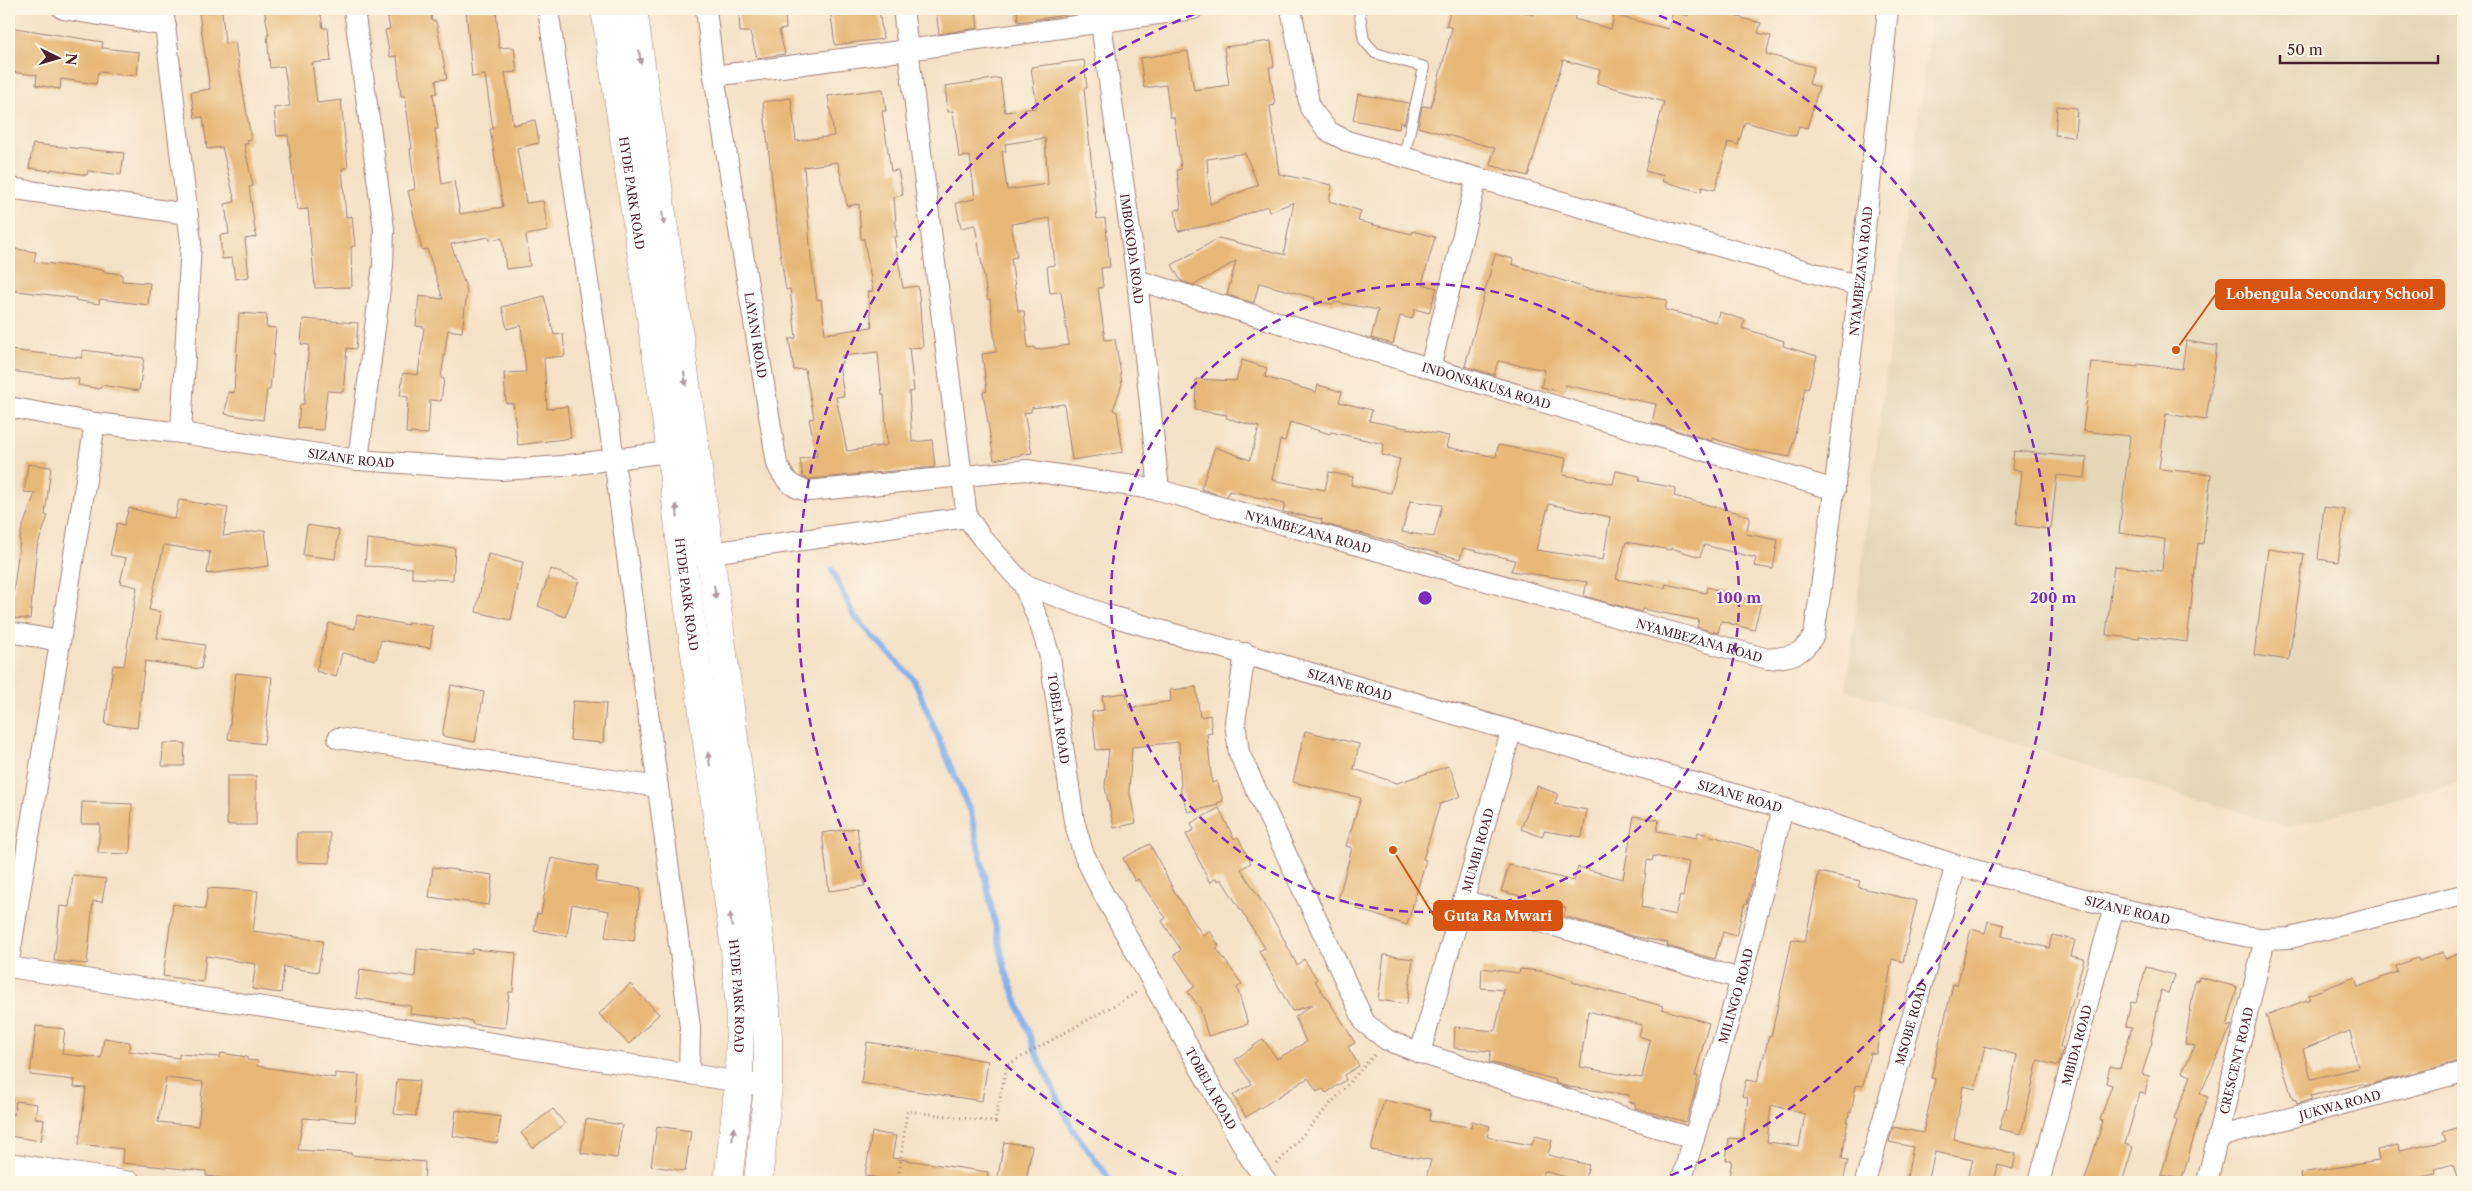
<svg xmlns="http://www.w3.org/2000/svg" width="2472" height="1191" viewBox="0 0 2472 1191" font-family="'Libre Caslon Text',serif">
	<rect width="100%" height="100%" fill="#fcf5e5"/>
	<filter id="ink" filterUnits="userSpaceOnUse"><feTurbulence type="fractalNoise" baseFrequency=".02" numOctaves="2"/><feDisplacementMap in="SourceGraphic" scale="10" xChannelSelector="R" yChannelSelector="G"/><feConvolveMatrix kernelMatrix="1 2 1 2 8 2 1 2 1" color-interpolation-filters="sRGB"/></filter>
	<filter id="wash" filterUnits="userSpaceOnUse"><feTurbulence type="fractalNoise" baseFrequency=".0096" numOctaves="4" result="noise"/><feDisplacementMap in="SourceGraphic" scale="20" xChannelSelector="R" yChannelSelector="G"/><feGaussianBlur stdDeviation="1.12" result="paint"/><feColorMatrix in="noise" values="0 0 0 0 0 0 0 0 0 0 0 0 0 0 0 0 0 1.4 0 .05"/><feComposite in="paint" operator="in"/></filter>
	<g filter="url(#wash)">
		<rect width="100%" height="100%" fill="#f5e1c6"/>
		<path fill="#e4d6b7" d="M1932 9H2463V781L2287 827 1846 690Z"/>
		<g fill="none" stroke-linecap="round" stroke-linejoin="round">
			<path stroke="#80aeea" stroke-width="6" d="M832 570 854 616 914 680 971 814 1005 969 1036 1053 1073 1130 1112 1182"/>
		</g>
		<g id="blocks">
			<path fill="#e7b877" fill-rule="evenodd" d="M264 9H320L323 28H328L331 61 312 63 317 103 341 100 348 168H342L346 217 352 216 355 246 351 247 352 287 315 288 308 209 297 210 288 135 277 136 274 108 290 106 284 66 270 68 267 35H269Z
				M386 9H430L432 21H436L447 79 436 80 437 93 433 94 438 129H435L442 184 454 181 460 214 503 207 490 129H493L485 75 472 77 466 9H496L499 48 514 47 517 72 505 73 513 125 535 120 539 143 517 148 526 203 543 201 548 231 526 235 530 266 506 269 502 238 490 240 489 237 451 244 467 291 462 332 448 330 441 378 444 379 441 401 430 400 428 434 406 433 408 397 400 396 403 373 418 375 424 327 416 326 419 296 443 299 427 249 422 250 408 191 415 189 410 149H412L405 96H401L397 56 390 57 385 30 390 29Z
				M830 9H879L883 39 835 45Z
				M936 9H976L978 28 939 34Z
				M1017 9H1072V14L1018 22Z
				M1451 9H1512L1534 15 1535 9H1578L1574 19 1611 29 1614 15 1668 29 1673 12 1688 16 1690 9H1707L1761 23 1758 33 1771 36 1766 54 1814 67 1809 84 1819 87 1807 128 1799 126 1796 136 1745 122 1738 145 1728 142 1715 190 1702 187 1701 192 1662 181 1664 176 1645 171 1664 102 1597 83 1600 70 1563 60 1528 176 1490 165 1495 148 1418 127 1422 106 1431 107 1452 28 1446 26Z
				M785 10 786 29 779 30 785 54 757 58 750 32H740L739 13Z
				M222 11 225 44 235 42 251 139 247 140 248 144H244L253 186 249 187 256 237 245 239 249 277 235 279 232 258 222 259 220 235 229 234 225 204 235 202 222 147 207 149 203 117 195 118 191 92 210 89 199 13Z
				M9 27 103 42 102 48 139 52 137 76 98 72 96 84 61 79 60 89 36 85 37 75 9 72Z
				M1271 41 1274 67H1269L1275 105 1270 106 1279 174 1332 185 1329 201 1361 211 1358 221 1412 234 1413 231 1435 237 1422 284 1437 288 1429 313 1415 309 1412 319 1400 316 1393 344 1371 338 1378 310 1335 302 1334 304 1314 302 1315 298 1259 283 1254 303 1227 295 1236 261 1194 285 1181 281 1172 265 1219 238 1286 255 1284 251 1294 202 1269 212 1267 206 1223 223 1178 231 1175 210 1181 209 1177 170 1181 169 1174 117H1170L1166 85 1144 88 1140 58 1188 51 1194 90 1229 85 1224 47ZM1245 153 1258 185 1210 204 1207 159Z
				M1084 60 1087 88H1084L1097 219 1105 218 1110 267 1101 268 1103 287 1098 288 1105 340 1115 339 1120 369 1122 384 1113 410 1117 412 1123 452 1072 460 1064 404 1031 408V412L1024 413 1032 453 994 460 983 392 987 391 982 354 996 352 990 299 988 300 975 225 961 228 956 203 975 199 970 156 959 157 953 111 948 112 945 86 1000 78 1005 112 1037 108 1031 67ZM1045 138 1048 184 1007 190 1002 151H1006L1005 144ZM1050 218 1055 265 1047 266 1050 293 1061 292 1069 345 1035 350V347L1028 348 1024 311H1018L1011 258 1017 257 1011 224Z
				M883 89 886 111H882L891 171 898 170 903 195 894 197 897 237H894L903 288 918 286 920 308 923 347 909 348 914 391 909 392 912 442 932 440 935 467 809 479 803 477 800 459 817 456 809 419 814 418 805 369 794 370 789 339 796 338 790 289 786 290 780 251 763 102 791 98 796 141 834 136 828 96ZM838 162 847 206 859 204 861 239H864L873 291 868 292 872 327 825 334 821 299 817 300 811 258 804 167ZM878 352 882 395H884L887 445 847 451 836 397 844 396 839 364 842 363 841 356Z
				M1358 94 1409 103 1404 124 1400 122 1399 129 1353 120Z
				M2057 106 2077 108 2075 137 2055 135Z
				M33 144 124 153 121 175 88 171 87 175 51 169V171L29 168Z
				M9 248 36 252 34 262 104 270V272L122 274V281L150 283 148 305 100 299 99 304 75 300 76 298 9 290Z
				M1495 254 1513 259 1512 264 1588 289 1667 300 1665 310 1716 322 1719 312 1745 320 1742 328 1784 341 1783 346 1817 356 1808 389 1805 388 1790 457 1745 449 1712 438V441L1652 423 1656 404 1565 385 1564 392 1541 387 1545 370 1498 361 1494 375 1465 366Z
				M544 296 554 335 563 334 565 356 544 358 547 409 567 406 571 438 518 445 513 403H506L504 373 526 372 521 325 507 329 502 307Z
				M239 313 267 315 266 327 276 328 270 390H267L263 420 225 414 228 392 234 393Z
				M303 319 358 323 356 349 347 348 343 392 327 391 323 430 298 428 300 404H304L309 345 301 344Z
				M2186 341 2217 346 2206 420 2166 414 2159 469 2211 474 2203 544 2198 543 2187 642 2139 636V639L2106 635 2114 566 2162 571 2165 539 2119 533 2130 436 2083 431 2091 362 2138 367V364L2182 369Z
				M9 350 82 358 83 350 144 358 139 391 101 385 100 389 78 385 79 379 9 371Z
				M1242 360 1267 368 1265 377 1316 392 1318 385 1342 392 1339 402 1372 410 1369 421 1449 436 1446 447 1496 457 1498 445 1566 458 1563 475 1613 484 1616 471 1640 476 1639 481 1676 488 1674 496 1750 516 1746 534 1778 540 1773 569 1754 566 1756 558 1704 545 1700 557 1671 548V550L1626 542 1616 579 1665 588 1666 584 1706 593 1707 587 1761 603 1754 630 1721 621 1718 633 1697 627 1699 620 1642 609 1641 612 1584 596 1587 582 1511 571 1515 560 1463 548 1460 559 1321 523 1322 519 1283 512 1285 503 1229 491 1227 497 1201 489 1215 447 1250 460 1259 427 1226 418 1227 415 1195 410 1196 379 1236 381ZM1290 422 1330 434 1331 432 1384 444 1382 455 1400 459 1391 493 1351 485 1353 477 1329 472 1325 490 1272 480 1280 440 1285 441ZM1410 501 1442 505 1434 537 1402 532ZM1549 504 1610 517 1603 560 1536 550Z
				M2014 451 2087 458 2085 478 2057 475 2051 529 2016 525 2022 471 2012 470Z
				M28 464 51 467 45 515 48 516 37 547 30 619 9 618V595H13L21 532 35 493 24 492Z
				M179 500 228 508 223 536 265 530 269 566 207 574 210 552 164 545 149 610 161 612 157 638 205 645 201 669 145 661 137 728 105 724 113 665 124 666 137 587 120 583 126 558 110 555 117 523 124 525 129 508 175 519Z
				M2324 507 2345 510 2338 562 2318 559Z
				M307 525 339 530 335 559 303 555Z
				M367 539 455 548 453 580 412 578V568L365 566Z
				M2268 549 2304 554 2289 660 2254 655Z
				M488 554 523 562 511 620 476 612Z
				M551 569 579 580 565 617 538 606Z
				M357 615 408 625V622L433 626 430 648 381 640 376 660 342 653 336 677 316 671 329 623 355 629Z
				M236 673 272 677 264 744 228 739Z
				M451 685 484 692 475 742 442 736Z
				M1196 687 1200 717 1210 715 1212 733 1207 734 1212 783 1217 781 1223 801 1217 803 1218 805 1188 812 1181 792 1179 742 1132 747 1129 790 1136 823 1114 828 1105 787 1109 749 1096 750 1092 712 1104 710 1102 696 1126 693 1129 708 1171 701 1170 690Z
				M573 701 606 703 603 743 570 740Z
				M1305 731 1359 744 1354 769 1397 783 1449 766 1461 796 1440 804 1423 859 1426 860 1407 925 1357 909 1358 906 1338 900 1352 848 1346 846 1361 798 1293 782Z
				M163 743H185L184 766H162Z
				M227 776H256V825H227Z
				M1537 786 1558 794 1554 804 1587 810 1582 837 1544 831 1542 837 1521 829Z
				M82 802 132 804 130 854 98 853 100 824H81Z
				M1219 808 1234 839 1238 837 1251 863 1241 869 1277 926 1297 965 1304 959 1317 979 1315 981 1342 1021 1355 1043 1348 1047 1359 1066 1344 1075 1346 1080 1326 1093 1323 1089 1317 1092 1308 1078 1246 1117 1233 1095 1252 1084 1235 1060 1263 1039 1277 1059 1306 1042 1295 1017 1312 1005 1292 1011 1259 951 1265 948 1221 879 1218 881 1216 878 1210 883 1186 834 1194 830 1191 823Z
				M1634 816 1659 820 1657 831 1697 838 1698 832 1760 850 1747 904 1745 903 1736 936 1723 932 1715 959 1667 946 1668 943 1632 936 1564 916 1566 908 1501 891 1509 865 1574 881 1578 867 1623 879ZM1653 856 1689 862 1683 897 1680 896 1675 915 1642 907 1647 860 1652 861Z
				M857 828 865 886 829 891 822 833Z
				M297 833H330V863L297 862Z
				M1150 844 1174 891 1203 936 1210 931 1219 946 1216 948 1242 984 1237 988 1248 1024 1208 1036 1200 1008 1188 992 1195 986 1174 955 1181 950 1162 921 1166 918 1138 879 1135 881 1123 858Z
				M551 858 598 867 595 882 641 888 634 941 605 937 609 911 572 904 567 936 534 931 537 913 541 914Z
				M433 867 493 875 489 905 429 897Z
				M1819 872 1860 881 1858 887 1917 901 1903 962 1892 959 1876 1054 1870 1053 1863 1086 1856 1085 1851 1113 1849 1112 1842 1159 1848 1160 1843 1182H1728L1732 1160H1726L1729 1138 1743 1139 1748 1098 1742 1096 1746 1080 1757 1082 1769 1036 1771 1037 1792 939 1805 942ZM1771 1105 1805 1114 1799 1146 1767 1142Z
				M73 875 106 879 102 902 93 901 87 964 54 961 60 906 69 907Z
				M208 888 258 891 253 931 323 941 318 972 284 967 281 993 252 989 256 964 206 956 203 982 163 976 173 904 205 909Z
				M1988 921 2004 925 2002 936 2049 948 2052 935 2075 940 2071 956 2084 959 2060 1047 2063 1048 2058 1066 2038 1060 2021 1134 1999 1129 2005 1108 2006 1109 2017 1055 1985 1046 1975 1089 1963 1086 1954 1139 2016 1154 2013 1169 1998 1165 1994 1182H1966L1973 1160 1935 1152 1928 1182H1906L1913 1147 1889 1142 1893 1127 1923 1133 1935 1079 1931 1078 1953 984 1957 985 1971 929 1985 933Z
				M417 949 472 954V949L516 953 513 992H509L505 1028 472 1024V1021L410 1014 411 1006 356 998 360 969 415 977Z
				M2443 952 2445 959 2463 952V1060L2364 1086 2362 1084 2310 1096 2312 1099 2297 1104 2295 1099 2293 1100 2266 1015 2310 999 2308 995 2355 977 2358 987 2397 972 2395 966 2418 958 2419 961ZM2350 1031 2358 1068 2311 1079 2303 1049Z
				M1384 955 1413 959 1407 1004 1378 1000Z
				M2146 967 2174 975 2168 993 2161 990 2151 1041 2152 1042 2142 1074 2149 1076 2145 1094 2140 1093 2125 1144 2133 1147 2122 1182H2084L2103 1121 2100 1120 2112 1085 2106 1083 2110 1066 2120 1068 2132 1027 2126 1026 2131 1002 2136 1003Z
				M1482 968 1519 973 1520 969 1540 971 1573 980 1572 982 1663 1006 1662 1009 1709 1023 1695 1076H1698L1694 1095 1686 1122 1635 1108V1103L1628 1102 1629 1095 1569 1087 1555 1083 1556 1080 1489 1062 1491 1051 1454 1048 1455 1027 1495 1031 1504 990 1481 988ZM1588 1011 1642 1025 1639 1036 1650 1040 1642 1078 1580 1067Z
				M2199 977 2237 987 2227 1027 2232 1025 2200 1094 2208 1097 2199 1119 2182 1179 2161 1175 2177 1121 2174 1119 2191 1076 2182 1072 2195 1046 2185 1044 2195 980 2198 981Z
				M630 984 659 1014 629 1044 599 1014Z
				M36 1026 65 1029 62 1054 101 1058 104 1038 130 1042 129 1051 179 1058V1054L220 1057 221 1053 247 1057V1060L258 1061 257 1066 335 1078V1073L359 1075 355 1122 303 1118 298 1150 351 1153V1155L425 1162 424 1182H256L206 1176V1171L122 1163 123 1149 79 1144 86 1088 74 1087 75 1080 30 1075ZM166 1078 203 1082 198 1126 158 1122Z
				M867 1042 988 1061 982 1101 861 1083Z
				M397 1079 419 1081 416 1116 394 1114Z
				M1384 1100 1431 1110 1429 1121 1471 1127 1472 1121 1490 1126 1487 1137 1532 1145 1535 1136 1552 1140 1548 1155 1589 1165 1584 1182 1544 1171 1542 1182H1425L1431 1160 1371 1150Z
				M16 1101 37 1104 35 1118 44 1120 41 1141 9 1136V1114L14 1115Z
				M553 1109 565 1124 533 1148 521 1133Z
				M456 1110 501 1117 497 1143 453 1136Z
				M586 1119 622 1125 617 1158 581 1153Z
				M657 1126 691 1131 685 1171 651 1166Z
				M2460 1127 2463 1138V1182H2458L2453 1164 2435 1169 2436 1174 2406 1180V1182H2384V1180L2362 1182H2301L2300 1173 2379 1161 2377 1150 2398 1145 2399 1151 2446 1141 2443 1132Z
				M872 1132 896 1136 892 1158 988 1172 987 1182H906L865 1176Z
				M1004 1142 1032 1146 1026 1182H997Z"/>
		</g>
	</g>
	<g filter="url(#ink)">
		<use href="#blocks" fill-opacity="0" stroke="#a08078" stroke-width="1"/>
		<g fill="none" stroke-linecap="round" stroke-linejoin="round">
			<defs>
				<path id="lane" d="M1359 9 1364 40 1375 53 1424 67 1404 157"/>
				<g id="street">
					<path d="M63 9 166 26"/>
					<path d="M163 9 191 242 181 433"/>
					<path d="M354 9 384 229 383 265 358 460"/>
					<path d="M548 9 614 459 690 1027 689 1074"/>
					<path id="s1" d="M706 9 714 76 777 464C784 479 791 488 808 491L1026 470 1159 490 1768 659C1792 656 1801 657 1814 635 1845 427 1867 218 1888 9"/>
					<path d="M903 9 967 517"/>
					<path id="s2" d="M1099 9 1137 280 1159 490"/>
					<path d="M1291 9 1310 108 1328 131 1347 141 1860 286"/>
					<path d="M714 76 908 50 1193 9"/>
					<path d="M9 188 187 214"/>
					<path id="s3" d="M1137 280 1835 490"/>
					<path d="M1430 368 1477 178"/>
					<path id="s4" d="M9 407 95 423 181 433 358 460 501 470 562 466 683 450"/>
					<path id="s5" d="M696 555 967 517 982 538 1023 584 1040 624 1050 657 1074 821 1083 852 1098 884 1250 1158 1267 1182"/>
					<path id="s6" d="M1023 584 1104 614 1783 808 1956 865 2114 907 2244 936 2265 939 2290 938 2463 895"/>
					<path d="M9 632 60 641"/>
					<path d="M1245 653 1235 722 1239 753 1365 1023 1387 1040 1420 1053 1694 1139"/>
					<path d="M338 738 658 787"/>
					<path d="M1463 900 1741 979"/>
					<path d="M9 961 95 423"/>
					<path d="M9 967 753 1084"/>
					<path id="s7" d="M1420 1053 1511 732"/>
					<path id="s8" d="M2218 1137 2463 1072"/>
					<path d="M9 1163 131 1182"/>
					<path id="s9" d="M1681 1182 1741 979 1783 808"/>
					<path id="s10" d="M1865 1182 1956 865"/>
					<path id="s11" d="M2039 1182 2114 907"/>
					<path id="s12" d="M2207 1182 2265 939"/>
				</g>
				<g id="secondary">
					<path id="s13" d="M605 9 671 452 682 557 735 949 740 1011 739 1082 728 1182"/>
					<path d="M633 9 710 554 761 947 768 1037V1086L758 1182"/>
				</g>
			</defs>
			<use href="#lane" stroke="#a08078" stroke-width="12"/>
			<use href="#street" stroke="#a08078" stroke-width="22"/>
			<use href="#secondary" stroke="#a08078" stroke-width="29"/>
			<path stroke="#a08078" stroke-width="3" stroke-dasharray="1 4" stroke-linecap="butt" d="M1277 1164 1374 1055
				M898 1182 907 1111 995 1122 1007 1065 1136 993"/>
			<use href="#lane" stroke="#fff" stroke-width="10"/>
			<use href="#street" stroke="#fff" stroke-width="20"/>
			<use href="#secondary" stroke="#fff" stroke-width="28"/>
		</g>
		<defs><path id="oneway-solid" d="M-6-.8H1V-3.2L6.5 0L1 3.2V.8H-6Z" transform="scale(1.25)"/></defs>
		<g fill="#ae9aa0">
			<use href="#oneway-solid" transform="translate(640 57) rotate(82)"/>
			<use href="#oneway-solid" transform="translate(663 218) rotate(82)"/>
			<use href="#oneway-solid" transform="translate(685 379) rotate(82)"/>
			<use href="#oneway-solid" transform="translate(677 511) rotate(-96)"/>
			<use href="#oneway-solid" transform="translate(715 592) rotate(83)"/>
			<use href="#oneway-solid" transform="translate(709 759) rotate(-98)"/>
			<use href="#oneway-solid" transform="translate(731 920) rotate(-98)"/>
			<use href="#oneway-solid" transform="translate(733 1134) rotate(-84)"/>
		</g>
	</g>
	<g fill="none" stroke="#7b2cbf" stroke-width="2.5" stroke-dasharray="9 6">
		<circle cx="1425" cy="598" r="314"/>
		<path d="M1190 1180A628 628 0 0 1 1205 10M1645 10A628 628 0 0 1 1660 1180"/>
	</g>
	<g text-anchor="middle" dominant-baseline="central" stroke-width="4" stroke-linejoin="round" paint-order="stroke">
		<g font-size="12" fill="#4a1f2b" stroke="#fcf5e5">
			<text stroke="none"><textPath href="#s13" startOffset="186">HYDE PARK ROAD</textPath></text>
			<text stroke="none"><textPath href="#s2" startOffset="242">IMBOKODA ROAD</textPath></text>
			<text stroke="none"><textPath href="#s1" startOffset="1911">NYAMBEZANA ROAD</textPath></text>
			<text stroke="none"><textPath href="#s1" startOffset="330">LAYANI ROAD</textPath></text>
			<text stroke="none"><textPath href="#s3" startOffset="365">INDONSAKUSA ROAD</textPath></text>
			<text stroke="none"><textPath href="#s4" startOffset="346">SIZANE ROAD</textPath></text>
			<text stroke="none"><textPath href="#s1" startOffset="1012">NYAMBEZANA ROAD</textPath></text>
			<text stroke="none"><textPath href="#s13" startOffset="591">HYDE PARK ROAD</textPath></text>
			<text stroke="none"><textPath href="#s1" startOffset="1418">NYAMBEZANA ROAD</textPath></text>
			<text stroke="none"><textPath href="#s6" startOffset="342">SIZANE ROAD</textPath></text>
			<text stroke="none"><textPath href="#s5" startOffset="501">TOBELA ROAD</textPath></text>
			<text stroke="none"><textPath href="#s6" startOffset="748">SIZANE ROAD</textPath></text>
			<text stroke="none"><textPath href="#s7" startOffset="211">MUMBI ROAD</textPath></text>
			<text stroke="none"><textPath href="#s6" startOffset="1152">SIZANE ROAD</textPath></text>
			<text stroke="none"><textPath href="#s13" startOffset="996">HYDE PARK ROAD</textPath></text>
			<text stroke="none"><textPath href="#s9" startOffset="194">MILINGO ROAD</textPath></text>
			<text stroke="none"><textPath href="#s10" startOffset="165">MSOBE ROAD</textPath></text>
			<text stroke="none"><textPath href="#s11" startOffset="142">MBIDA ROAD</textPath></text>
			<text stroke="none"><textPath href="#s12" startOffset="125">CRESCENT ROAD</textPath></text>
			<text stroke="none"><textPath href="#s5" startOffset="906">TOBELA ROAD</textPath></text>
			<text stroke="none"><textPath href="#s8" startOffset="126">JUKWA ROAD</textPath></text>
		</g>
	</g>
	<circle cx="1425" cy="598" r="8" fill="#7b2cbf" stroke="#fcf5e5" stroke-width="2.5"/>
	<g font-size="15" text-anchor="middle" font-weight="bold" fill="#7b2cbf" stroke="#fcf5e5" stroke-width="4" stroke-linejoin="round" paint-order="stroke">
		<text x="1739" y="603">100 m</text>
		<text x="2053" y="603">200 m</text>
	</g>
	<path fill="none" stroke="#d8530f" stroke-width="2" d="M2176 350L2216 294M1393 850L1434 916"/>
	<g fill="#d8530f" stroke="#fcf5e5" stroke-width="2">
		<circle cx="2176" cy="350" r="5"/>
		<circle cx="1393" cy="850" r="5"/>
	</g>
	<g fill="#d8530f" stroke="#d8530f" stroke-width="2">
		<rect x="2216" y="280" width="228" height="29" rx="5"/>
		<rect x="1434" y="901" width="128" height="29" rx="5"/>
	</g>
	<g font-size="14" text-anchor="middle" font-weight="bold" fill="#fff">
		<text x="2330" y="299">Lobengula Secondary School</text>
		<text x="1498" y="921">Guta Ra Mwari</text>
	</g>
	<rect width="2472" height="1191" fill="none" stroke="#fcf5e5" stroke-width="30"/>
	<g transform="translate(58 58) rotate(95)" stroke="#fcf5e5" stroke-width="4" paint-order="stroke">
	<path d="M0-4L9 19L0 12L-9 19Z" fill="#4a1f2b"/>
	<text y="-8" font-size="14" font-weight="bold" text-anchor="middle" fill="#4a1f2b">N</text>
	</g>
	<path d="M2280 55v8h158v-8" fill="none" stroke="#4a1f2b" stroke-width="2.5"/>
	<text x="2287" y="55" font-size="15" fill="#4a1f2b" stroke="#fcf5e5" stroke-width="4" paint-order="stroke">50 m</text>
</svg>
